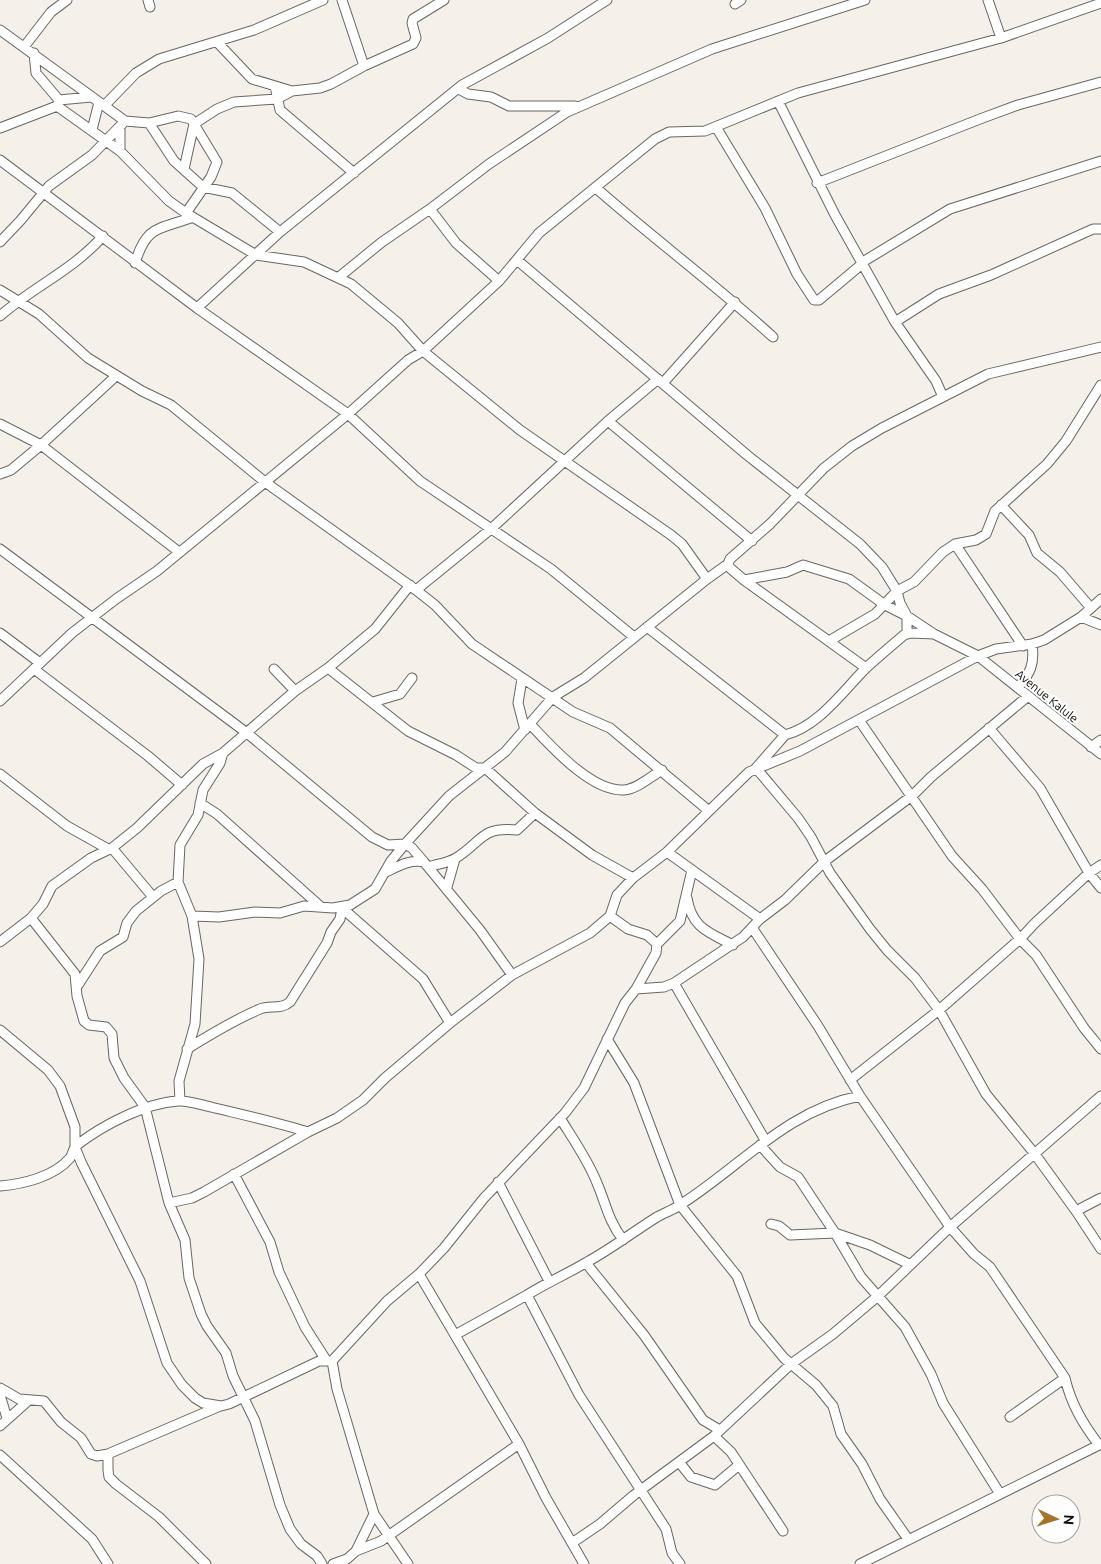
<svg xmlns="http://www.w3.org/2000/svg" width="1101" height="1564" viewBox="0 0 1101 1564" font-family="Ubuntu,sans-serif">
	<rect width="100%" height="100%" fill="#f5f0ea"/>
	<g fill="none" stroke-linecap="round" stroke-linejoin="round">
		<defs>
			<path id="minor" d="M148 0 150 7
				M342 0 364 66
				M988 0 1001 38
				M735 4 741 0
				M0 30 125 121 149 123 178 116 191 119 217 162 211 177 186 213
				M217 42 252 79 292 91
				M24 47 51 12 67 0
				M34 53 36 73 59 100 57 106
				M275 86 280 110 354 173
				M459 89 468 94 491 97 509 106H575
				M59 100 91 97
				M778 101 835 215 895 322 936 381 943 397
				M105 105 136 73 159 59 254 30 323 0
				M57 106 120 151 169 201 186 213 256 255 304 262 351 284 398 323 423 351 520 430 671 535 682 544 707 579
				M149 123 174 161 203 187 232 193 280 232
				M120 127V151
				M716 127 765 208 797 274 814 300H819L862 264
				M0 128 57 106
				M92 130 99 102
				M0 160 197 308 348 414 420 481 551 569 634 637
				M184 169 194 124 217 109 234 102 277 99 292 91 320 88 331 84 364 66 413 44 416 38 412 23 413 19 444 0
				M817 183 980 119 1018 105 1101 82
				M596 188C654 239 716 285 773 337
				M430 209 456 243 499 281
				M0 242 20 221 49 186 92 155 125 121
				M517 260 747 455 860 544 882 567 897 591 900 603 907 616 934 634 978 656 1101 754
				M135 263C147 224 159 230 193 217
				M861 263 950 209 1101 161
				M339 277 382 242 430 209 489 164 567 112 712 49 865 0
				M0 290 39 314 88 358 142 391 171 405 265 482 416 590 435 605 472 644 573 712 610 728 709 811
				M197 308 280 232 462 85 548 38 607 0
				M0 316C34 286 72 271 103 236
				M895 322 939 294 991 275 1093 229H1101
				M663 383 735 302
				M608 421 752 541
				M0 424 41 445 179 552
				M0 474 11 470 41 445 116 376
				M1001 505 1029 535 1037 553 1060 572 1091 608
				M955 544 1023 646
				M0 549 247 733 372 837 388 845 405 844 449 796 505 752 553 697 584 678 707 579 728 564 730 559 770 524 824 468 852 446 882 428 988 374 1101 347
				M728 564 730 568 744 580 866 668
				M744 580 787 572 803 565 849 579 885 605 907 616V633
				M416 590 491 529 608 421 658 379
				M1081 617 1101 625
				M647 627 785 735C819 726 842 692 866 668 878 657 891 646 904 635L911 633 934 634
				M0 633 40 663
				M829 641 875 614 897 591 914 582 943 552 955 544 976 540 986 534 995 511 1047 464 1066 441 1101 385
				M328 668 408 731 456 755 476 768H485L535 813
				M34 669 148 756 182 785
				M274 669 295 691
				M522 679 518 703 525 730
				M1018 688C1030 673 1035 665 1032 644
				M0 701 72 633 116 599 157 571 348 414 408 360 423 351 499 281 539 233 655 139 669 132 705 131 798 93 1001 38 1101 3
				M373 702 400 694 412 678
				M859 720 952 856 982 889 1020 939 1036 955 1084 1028 1101 1049
				M530 724C550 745 591 792 624 790 637 789 650 777 662 770
				M989 728 1040 788 1089 873 1101 888
				M785 735 756 768 798 818 811 837 830 873 870 929 887 950 915 978 939 1010 986 1094 1034 1153 1076 1211 1101 1249
				M1091 747 1101 740
				M0 774 67 826 108 849
				M200 803 217 814 320 906
				M112 848 153 897
				M429 867C437 864 448 863 456 858 482 842 481 826 517 830L535 813 592 855 633 878
				M692 870 760 919
				M384 873C397 867 409 859 424 862L480 930 512 975
				M447 887 455 859
				M687 898C692 928 708 932 733 945
				M342 908 423 979 450 1023
				M192 916 219 917 255 912 280 913 304 906 333 908 350 905 375 889 391 861 405 844 412 848 424 862
				M610 916 628 929 647 935 657 944
				M0 942 31 918
				M674 983 765 1140
				M78 985 100 951 123 937 127 923 136 911 161 891 178 882
				M636 989 664 987 674 983 743 937 760 919 785 900 825 861 913 795 931 777 1027 697
				M0 1030 48 1070 60 1086 75 1127V1147L81 1162 140 1281 167 1363 182 1385 195 1398 203 1403 221 1406 229 1404 319 1361H332
				M607 1039 634 1083 680 1205 737 1276 755 1323 784 1358 816 1385 833 1406 841 1434 862 1464 880 1499 908 1539
				M187 1049C211 1034 234 1020 260 1009 270 1005 281 1010 290 1002L327 943 331 932 340 919 342 908
				M850 1080 939 1010 1020 939 1035 923 1089 873 1101 865
				M180 1101 179 1081 195 1024 199 959 192 916 178 882 180 845 198 815 203 790 220 763 223 753
				M560 1118C573 1139 588 1160 597 1183 606 1204 608 1220 623 1240
				M760 1145 780 1167 798 1177 835 1233 870 1245 909 1264
				M234 1174 270 1242 279 1272 305 1327 326 1360
				M498 1182 549 1281
				M0 1186C23 1184 54 1177 70 1158 73 1154 73 1148 77 1145 103 1125 145 1103 178 1101 188 1100 201 1105 211 1107 244 1115 276 1122 308 1132L337 1118 363 1100 385 1078 450 1023 512 975 590 933 610 916 617 895 633 878 667 852 749 772 800 751 978 656 996 649 1032 644 1044 640 1081 617 1101 599
				M169 1203 192 1198 204 1192 308 1132
				M1076 1211 1101 1198
				M771 1224 779 1226 790 1235 835 1233 861 1277 905 1327 931 1374 943 1403 1000 1494
				M586 1263 644 1335 703 1420 718 1429
				M455 1335 527 1295
				M0 1388 19 1399 44 1401 61 1422 81 1438 91 1454 97 1456 108 1454 220 1406
				M0 1395 7 1418
				M1010 1417 1065 1378
				M0 1426 28 1401
				M714 1436 731 1452 783 1531
				M519 1444 546 1498 584 1564
				M1099 1445C1083 1424 1071 1404 1065 1378L990 1267 974 1254 950 1227 1101 1096
				M108 1454V1470L109 1477 116 1484 159 1517 206 1564
				M0 1455 92 1539 108 1564
				M679 1462 691 1477 715 1485 739 1465
				M374 1514 408 1564
				M572 1543 600 1524 634 1495 714 1436 791 1364 833 1334 878 1296 950 1227 860 1096 818 1026 753 929
				M356 1551 381 1541 519 1444 419 1274
				M322 1564 317 1556 301 1544 290 1529 280 1505 255 1421 233 1376 226 1353 207 1326 201 1314 189 1278 185 1240 169 1203 145 1107 124 1078 114 1058 112 1034 106 1027 89 1025 84 1021 77 996 75 974 31 918 43 904 52 886 91 858 112 848 137 828 203 764 223 753 295 691 328 668 375 629 410 585
				M333 1564 347 1559 356 1551 374 1514 337 1389 332 1361 387 1301 419 1274 444 1248 484 1198 565 1113 584 1088 625 1003 636 989 656 953 657 944 680 921 692 870 667 852
				M680 1564 672 1553 666 1529 579 1395 527 1295C546 1283 567 1274 587 1262 611 1249 633 1232 657 1217 664 1213 673 1210 680 1205 740 1167 787 1110 860 1096
				M860 1564 1101 1444"/>
		</defs>
		<use href="#minor" stroke="#6a6661" stroke-width="11"/>
		<use href="#minor" stroke="#fff" stroke-width="9"/>
	</g>
	<g text-anchor="middle" dominant-baseline="central" stroke-width="4" stroke-linejoin="round" paint-order="stroke">
		<g font-size="12" fill="#0d0b09" stroke="#fefefe">
			<text transform="translate(1047 696) rotate(39)">Avenue Kalule</text>
		</g>
	</g>
	<g transform="translate(1056 1519) rotate(94)"><circle r="24" fill="#fefefe" stroke="#9e9d9c"/>
	<path d="M0-4L9 19L0 12L-9 19Z" fill="#a47528"/>
	<text y="-8" font-size="14" font-weight="bold" text-anchor="middle" fill="#0d0b09">N</text>
	</g>
</svg>
